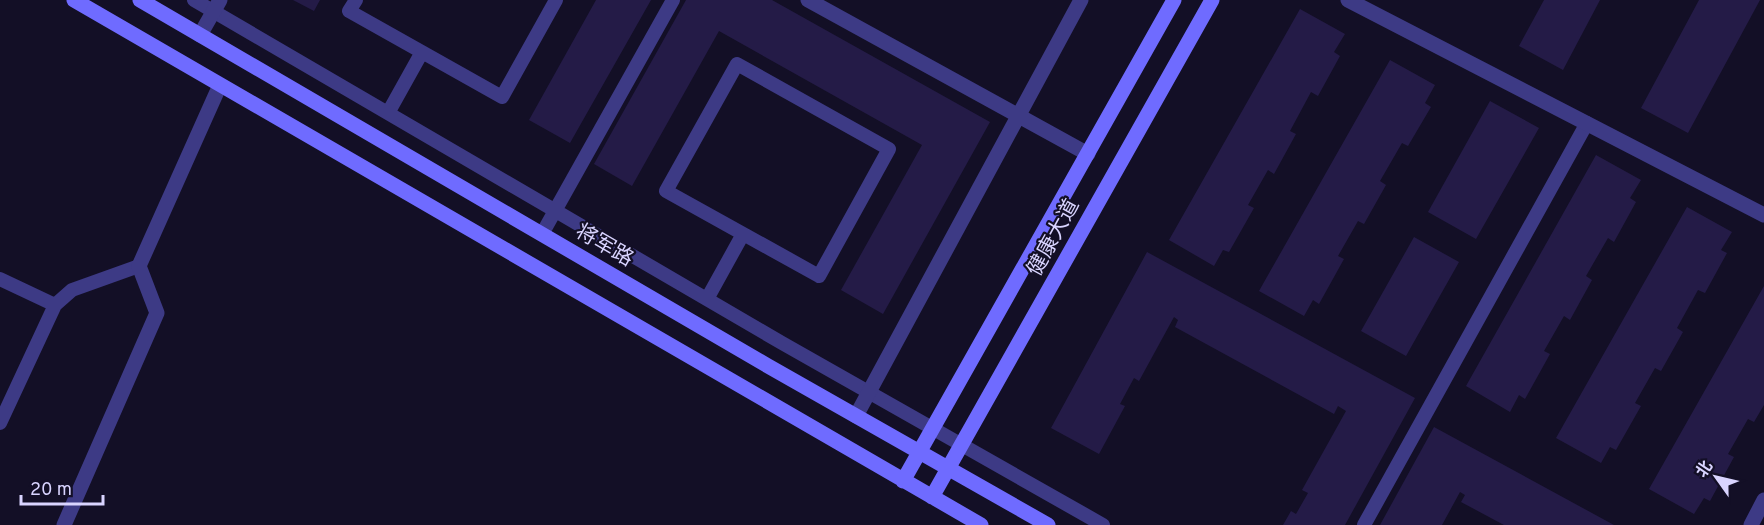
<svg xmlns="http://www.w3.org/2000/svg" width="1764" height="525" viewBox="0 0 1764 525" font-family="Overpass,'Noto Sans SC',sans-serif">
	<rect width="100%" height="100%" fill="#130f26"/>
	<path fill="#241b47" d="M293 0H320L314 11Z
		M596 0H651L570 143 529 120Z
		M686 0H772L990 122 883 314 841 290 922 145 719 31 632 186 594 164Z
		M1544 0H1600L1563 70 1519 46Z
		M1699 0H1760L1688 133 1641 108Z
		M1300 9 1345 34 1334 52 1340 56 1318 96 1311 92 1290 131 1296 134 1274 174 1268 170 1248 205 1254 208 1229 252 1223 250 1214 266 1169 240Z
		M1390 60 1435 85 1425 103 1431 107 1408 146 1402 143 1380 181 1386 185 1364 224 1358 221 1338 256 1344 259 1319 304 1313 300 1304 316 1259 291Z
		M1490 101 1539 128 1476 239 1428 212Z
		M1596 155 1641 180 1630 198 1636 202 1614 242 1608 238 1586 276 1592 280 1570 320 1564 316 1544 351 1550 354 1525 399 1519 395 1510 412 1466 386Z
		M1687 207 1732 232 1721 250 1727 253 1705 293 1698 290 1677 328 1683 332 1661 371 1655 368 1635 403 1641 406 1616 450 1610 447 1601 463 1556 438Z
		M1414 237 1459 262 1406 356 1361 331Z
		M1147 252 1415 398 1345 525H1283L1291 511 1296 514 1308 493 1302 490 1346 411 1338 406 1334 414 1175 327 1178 320 1174 317 1139 381 1134 378 1120 404 1125 406 1099 454 1051 428Z
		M1764 286V405L1754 422 1748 419 1728 454 1734 457 1710 501 1704 498 1694 514 1649 489Z
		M1434 427 1614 525H1504L1461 502 1465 495 1460 492 1442 525H1380Z"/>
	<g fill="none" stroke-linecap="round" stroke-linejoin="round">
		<path stroke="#3d3a85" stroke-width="14" d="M194 0 782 343 1103 525
			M356 0 349 11 502 97 556 0
			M737 64 889 149 819 276 666 191Z
			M388 113 422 52
			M542 234 673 0
			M0 279 55 305
			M707 299 743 234
			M0 423 55 305 72 290 139 266
			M1364 525 1587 123"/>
		<path stroke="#3d3a85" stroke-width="15" d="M808 0 1088 154
			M1348 0 1764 215
			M200 35 220 0
			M856 416 1081 0
			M64 525 157 313 139 266 220 85
			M1751 525 1764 500"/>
		<path stroke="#6f6bff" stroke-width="15" d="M74 0 981 525
			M140 0 768 366 1048 525
			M903 481 1174 0
			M932 497 1212 0"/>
	</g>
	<g text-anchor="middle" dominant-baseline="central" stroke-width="4.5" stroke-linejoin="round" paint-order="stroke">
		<g font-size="21" fill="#d9d4ff" stroke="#130f26">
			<text transform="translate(1054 238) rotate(-61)">健康大道</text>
			<text transform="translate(604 246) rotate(30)">将军路</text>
		</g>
	</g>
	<g transform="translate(1716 477) rotate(304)" stroke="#130f26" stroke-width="4.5" paint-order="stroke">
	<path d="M0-4.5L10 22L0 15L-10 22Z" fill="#d9d4ff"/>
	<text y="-9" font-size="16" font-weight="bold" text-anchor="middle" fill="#d9d4ff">北</text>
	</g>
	<path d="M21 495v9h82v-9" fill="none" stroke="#d9d4ff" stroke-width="3"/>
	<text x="30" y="495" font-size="18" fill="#d9d4ff" stroke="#130f26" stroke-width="4.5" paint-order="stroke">20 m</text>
</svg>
